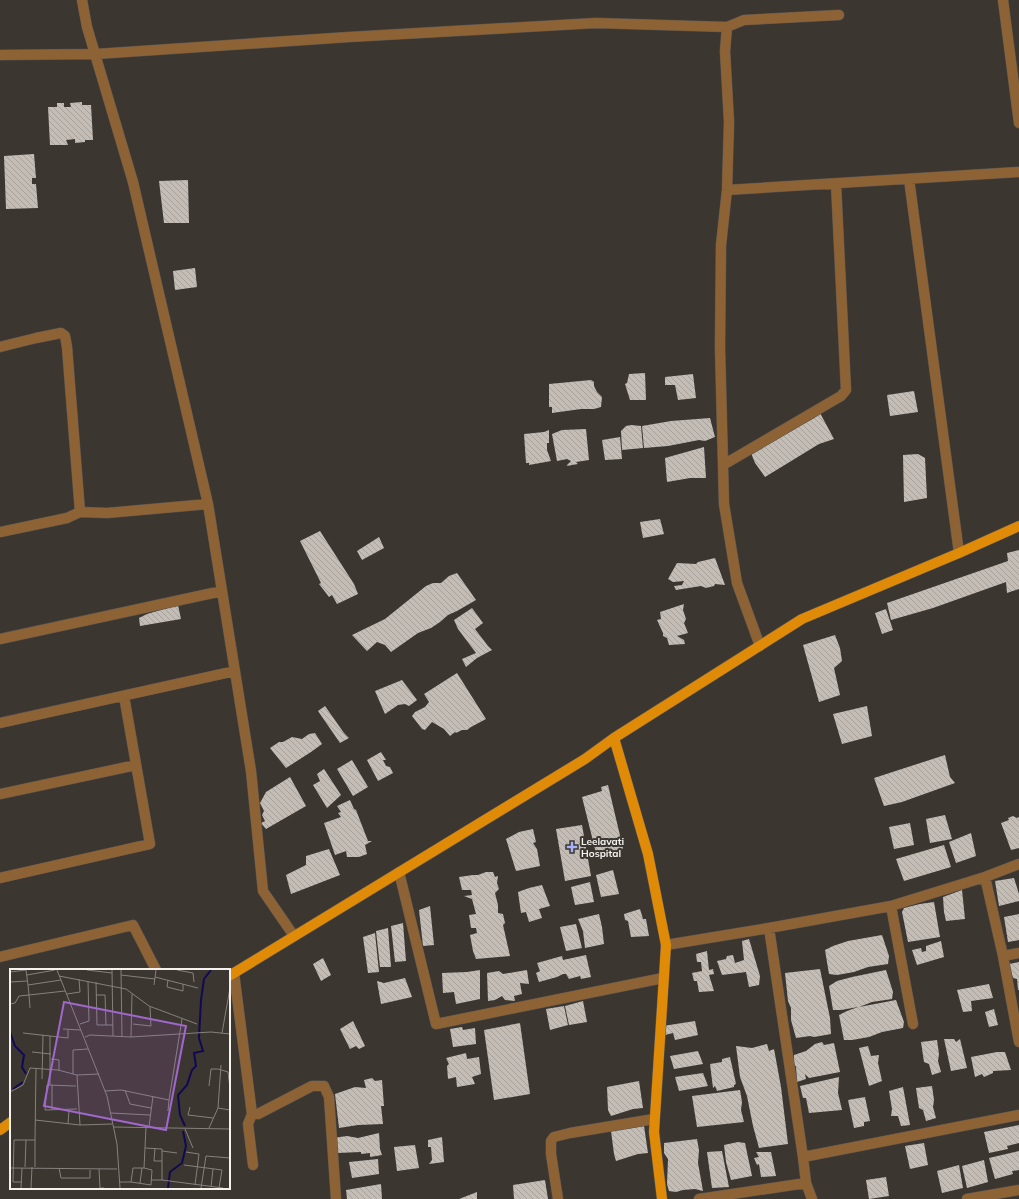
<svg xmlns="http://www.w3.org/2000/svg" width="1019" height="1199" viewBox="0 0 1019 1199" font-family="Mulish,sans-serif">
	<defs>
		<pattern id="building-back-hatch" width="6" height="6" patternUnits="userSpaceOnUse"><rect width="6" height="6" fill="#c3bdb6"/><path d="M-1 5l2 2M0 0l6 6M5-1l2 2" fill="none" stroke="#a5a09a"/></pattern>
	</defs>
	<rect width="100%" height="100%" fill="#3c3631"/>
	<path fill="url(#building-back-hatch)" d="M82 102V105H91L93 140H85V142L75 143V139L66 140 68 145H50L48 107H57V103H64V107H71L70 103Z
		M34 154 36 178H32V184H36L38 208 6 209 4 156Z
		M188 180 189 223H164L159 181Z
		M195 268 197 287 175 290 173 271Z
		M645 373 646 400H630L625 384 627 383 629 374Z
		M693 374 696 398 678 400 675 385H665V377Z
		M591 380 594 382V386L597 392 602 397 601 407 594 409H581L552 413V407H549V384Z
		M914 391 918 412 890 416 887 395Z
		M820 413 834 439 819 444 765 477 755 463 751 453 814 418Z
		M710 418 715 437 705 441 699 440 668 446 644 448 642 426 671 421Z
		M631 425 641 426 643 448 622 450 621 431 626 426Z
		M586 429 589 460 576 462 578 464 566 466 571 461 567 459 557 461 552 434 562 430Z
		M549 430V443H547V450L551 461 529 465V463H526L524 434 544 432Z
		M620 437 622 459 605 460 602 440Z
		M704 447 706 478H690L667 482 665 458Z
		M918 454 925 458 927 498 904 502 903 455Z
		M660 519 664 534 643 538 640 522Z
		M320 531 354 584 358 594 337 604 332 595 329 597 319 584 321 583 300 541Z
		M379 537 384 548 362 560 357 551Z
		M1019 550V589L1007 593 1006 582 933 608 891 620 887 603 1008 561 1007 553Z
		M715 558 725 585 715 584 714 586 706 588 701 586 676 590 674 586 682 585 684 581 673 582 668 579 677 563 696 564 698 562Z
		M457 573 476 600 457 611 448 615 440 622 431 628 418 633 391 652 385 645 377 642 367 651 352 635 385 619 426 586 433 583H441L449 576Z
		M684 604 683 610 686 619 684 623 688 633 677 636 684 640 685 644 669 645 667 638 663 636V633L657 620 661 619 660 612Z
		M178 605 181 619 140 626 139 618 147 614Z
		M472 608 483 623 475 629 488 646 492 650 477 658 466 667 462 659 476 653 458 629 454 620Z
		M886 609 893 630 882 634 875 613Z
		M835 635 840 648 842 661 834 668 840 695 819 702 803 645Z
		M457 673 486 719 471 727 467 730H462L456 733 455 732 450 736 444 729 432 722 425 730 422 729 412 716 415 712 425 707 429 702 424 694Z
		M402 680 417 700 409 706 405 704 398 705 385 714 375 691Z
		M325 706 344 733 349 738 340 743 318 711Z
		M867 706 872 736 842 744 833 714Z
		M315 733 322 744 311 752 286 768 270 748 279 742H283L292 737 302 739 309 734Z
		M381 752 386 760H383L386 766 390 767 393 773 378 781 367 760Z
		M945 755 950 777 955 783 902 802 884 806 874 778Z
		M352 760 368 787 353 796 337 769Z
		M324 769 341 795 327 808 313 785 320 781 317 774Z
		M290 777 306 806 266 829 261 823 265 821 262 815 264 811 260 803 266 792Z
		M608 785 623 848 619 853 597 857 582 797 602 791 601 787Z
		M350 800 354 809 356 810 368 841H372L365 845 367 854 359 857H347L346 851 335 855 324 823 341 817 338 813 341 812 337 806Z
		M945 815 952 839 930 843 926 819Z
		M1013 816 1017 818 1019 817V848L1011 850 1001 823 1009 820 1008 818Z
		M910 823 914 845 894 849 889 827Z
		M582 825 591 876 565 881 556 829Z
		M533 829 536 842 533 843 537 849 540 866 516 871 506 839 519 832Z
		M971 833 976 856 956 863 949 842Z
		M944 845 951 867 904 881 896 859Z
		M329 849 340 875 291 894 286 875 306 865V856Z
		M613 870 619 894 601 897 596 875Z
		M486 872H493L495 877 498 876 497 883 499 889 495 893 498 905V913L503 914 505 923 503 925 510 956 476 959 473 951 470 935 477 933 476 928H471L469 915 476 914 472 899 464 896 472 895 471 890H462L459 877 473 875H478Z
		M1014 878 1019 894V901L999 906 995 881Z
		M590 882 594 902 575 905 571 887Z
		M542 885 550 906 539 909 542 918 529 922 526 912 521 913 518 892 529 888Z
		M962 890 965 919 946 921 944 912 943 897Z
		M934 902 940 937 908 942 902 912 904 908 920 904Z
		M430 906 434 945 423 946 419 910Z
		M640 909 643 919H646L649 936 631 937 628 921 625 920 624 914Z
		M599 914 602 927 604 944 585 948 583 931 578 919Z
		M1019 914V940L1008 942 1004 917Z
		M403 923 406 961 395 962 391 926Z
		M576 924 582 948 566 951 560 927Z
		M388 928 391 967H380L376 931Z
		M375 933 379 972 368 973 363 937Z
		M882 935 889 956 888 964 868 967 854 972 837 975 829 974 825 950 833 946 848 941Z
		M749 939 760 976 759 985 749 987 746 972 722 975 717 961 726 959 727 956 733 955 735 963 744 960 742 941Z
		M941 941 944 957 917 965 912 950 921 948 922 952 926 951V946Z
		M707 951 709 970 713 969 714 974 709 975 714 991 699 992 697 981H694L692 973 702 971 701 962H697L696 954Z
		M586 955 591 977 581 979 580 976 569 979 566 974H563L557 977 539 982 536 973 540 971 537 963 562 956 563 960Z
		M323 958 331 975 321 981 313 964Z
		M1019 962V990H1018L1017 979 1013 978 1009 964Z
		M820 969 830 1018 831 1034 814 1037 810 1036 796 1038 791 1020V1008L788 1001 785 973Z
		M480 970V999L456 1004 454 992 443 993 442 973 467 972Z
		M527 970 529 984 520 983 522 994 514 996 515 1001 505 1000 502 996 495 1000 488 1001 487 973 499 971 503 974Z
		M886 970 893 992 892 999 872 1002 859 1007 896 1000 904 1022 903 1028 882 1032 869 1037 852 1040H844L839 1015 847 1011 858 1007 841 1010H833L829 986 837 981 852 977Z
		M405 978 412 997 381 1004 377 981 384 983Z
		M989 984 993 998 971 1001 972 1011 963 1012 957 990Z
		M583 1001 587 1022 569 1025 565 1006Z
		M564 1006 568 1025 550 1030 546 1009Z
		M994 1009 998 1025 989 1027 985 1012Z
		M353 1021 365 1046 359 1049 356 1046 350 1049 340 1029Z
		M695 1021 698 1035 675 1040 673 1033 665 1035 663 1026Z
		M520 1023 530 1094 494 1100 484 1030Z
		M462 1027 463 1030 475 1028 476 1044 453 1047 450 1029Z
		M944 1039H954L956 1042 960 1039 967 1068 951 1071Z
		M937 1040 939 1054 938 1061 941 1072 932 1075 929 1064 924 1062 921 1042Z
		M822 1042 824 1045 834 1043 840 1072 809 1078 805 1074 806 1079 797 1082 796 1066 793 1067 791 1059 794 1058V1055L806 1051 815 1044Z
		M767 1044 769 1051 774 1049 781 1087 788 1144 759 1148 753 1126 747 1096 740 1077 736 1046 752 1048Z
		M868 1046 871 1056 879 1055 878 1063 882 1081 869 1086 859 1048Z
		M698 1051 703 1064 674 1069 670 1056Z
		M997 1052H1005L1011 1070 993 1071V1073L984 1077 982 1074 975 1077 971 1057Z
		M466 1053 467 1059 479 1057 481 1074 472 1077 475 1084 457 1087 456 1077 448 1079 447 1066 449 1064 446 1058Z
		M730 1057 736 1084 734 1085V1087L717 1091 715 1086 713 1088 710 1064 722 1062V1059Z
		M703 1073 708 1086 679 1091 675 1077Z
		M839 1077 838 1093 842 1110 809 1113 806 1098H803L800 1086Z
		M372 1078 375 1081 382 1080 384 1106H381L383 1124 358 1125 339 1128 335 1094 355 1087 366 1088 364 1080Z
		M639 1081 643 1108 633 1109 611 1116 608 1110 607 1087Z
		M932 1086 934 1100 933 1107 936 1118 926 1121 923 1110 919 1108 916 1088Z
		M903 1087 910 1125 901 1126 898 1116H891L892 1109 889 1091Z
		M740 1090 742 1102 741 1110 744 1122 697 1127 692 1096Z
		M865 1097 870 1121 864 1122V1126L854 1128 848 1100Z
		M1019 1125V1143L1007 1146 1008 1149 989 1153 984 1132Z
		M644 1126 648 1153 638 1154 616 1161 614 1154 611 1131Z
		M379 1133 380 1149 382 1155 370 1157V1153L361 1154V1152L337 1153 333 1138 347 1136 358 1138Z
		M442 1137 444 1162 429 1164 432 1160 431 1147H428V1140Z
		M697 1139 699 1150 698 1163 703 1191 695 1189 683 1190 676 1192 669 1191 667 1184 668 1159 664 1153V1143Z
		M738 1142 745 1143 752 1176 731 1180 726 1162 724 1145Z
		M924 1143 928 1165 910 1169 905 1146Z
		M415 1145 419 1168 397 1171 394 1147Z
		M722 1151 729 1187 712 1188 707 1152Z
		M1019 1151V1170L1012 1171 1013 1174 995 1179 989 1158Z
		M756 1152H771L776 1176 761 1177 759 1164 757 1165 754 1158 759 1157Z
		M378 1159 379 1174 352 1178 349 1162Z
		M984 1160 988 1182 967 1188 962 1166Z
		M959 1165 963 1188 942 1193 937 1171Z
		M886 1177 889 1196 869 1199 866 1180Z
		M545 1180 548 1199H514L513 1185Z
		M381 1184 382 1199H347L346 1190Z
		M477 1192V1199H459Z"/>
	<g fill="none" stroke-linecap="round" stroke-linejoin="round">
		<defs>
			<path id="minor" d="M82 0 87 27 133 182 208 504 251 771 263 891 294 936
				M1003 0 1019 123
				M0 55 96 54 349 37 596 23 727 27
				M909 179 959 553
				M727 190 1019 172
				M0 347 36 338 61 333 65 336 67 347 80 512
				M723 465 841 396 846 390 836 184
				M0 532 67 518 80 512 107 513 208 504
				M0 639 222 591
				M760 646 737 583 724 504 720 347 721 245 727 190 729 122 725 51 727 27 744 20 839 15
				M0 723 235 671
				M0 794 136 765
				M399 872 436 1024 663 978
				M985 877 1003 956 1019 1042
				M0 878 150 844 124 696
				M891 906 913 1024
				M769 928 803 1157 806 1183 812 1199
				M666 945 769 928 891 906 985 877 1019 864
				M1003 956 1019 953
				M0 957 133 925 156 970
				M234 973 252 1114 248 1124 253 1165
				M252 1114H258L312 1086H324L329 1097 336 1199
				M803 1157 1019 1115
				M558 1199 551 1154V1141L554 1137 570 1133 654 1119
				M699 1199 806 1183
				M967 1199 1019 1190"/>
			<path id="major" d="M614 738 648 854 666 945 654 1132 662 1199
				M229 976 585 759 614 738 802 619 959 553 1019 526
				M0 1130 11 1122"/>
		</defs>
		<use href="#minor" stroke="#5a544f" stroke-width="11"/>
		<use href="#major" stroke="#5a544f" stroke-width="11"/>
		<use href="#minor" stroke="#8d6335" stroke-width="10"/>
		<use href="#major" stroke="#df8b08" stroke-width="10"/>
	</g>
	<path fill="#a4b2fc" stroke="#3c3631" stroke-width="1.5" d="M570 841h4v4h4v4h-4v4h-4v-4h-4v-4h4z"/>
	<g text-anchor="middle" dominant-baseline="central" stroke-width="4" stroke-linejoin="round" paint-order="stroke">
		<g font-size="10" font-weight="bold" fill="#f5f2ee" stroke="#3c3631" text-anchor="start">
			<text x="581" y="841">Leelavati<tspan x="581" dy="12">Hospital</tspan></text>
		</g>
	</g>
	<g transform="translate(10 969)">
		<rect width="220" height="220" fill="#3c3631"/>
		<path fill="none" stroke="#120952" stroke-width="2" d="M0 63 5 77 14 86 12 98 16 105M3 120 13 113M175 157 170 146 168 126 177 116 182 101 186 97 184 84 193 82 189 69 191 31 194 10 201 1M158 219 160 203 172 194 176 177 173 162"/>
		<path fill="none" stroke="#86817d" stroke-width="1" d="M16 1 18 16 51 11M47 1 97 127 107 175 110 219M77 1 102 4M102 1 103 67M111 1 112 68M167 1 183 4 184 13M0 3 16 1M17 6 45 1M111 6 145 10M49 7 116 20 139 37 187 55M145 8 188 19M158 11 157 18 173 22V15M0 13 17 12M86 13 87 56H103M18 16 19 26 55 22M144 16 146 1M57 25 70 23 69 10M86 26H95L96 56M0 35 5 34 9 27 19 26 20 39M70 55 79 52 78 12M123 55 141 57 140 38M53 60 71 61M13 64 58 69V61M212 64 220 19M75 68 80 66 121 68 201 63 220 65M121 68 122 25M22 83 41 85M41 90 49 91V102M211 96 208 139 220 141M63 105V81L78 80M67 106 70 156M32 110 33 66M40 116V67M42 116V140M66 117 37 116 35 141 67 140M199 117 201 100H208L218 103 220 119M115 121 120 135 141 139M95 122 111 121 159 131 158 142M0 123 13 116 20 99 48 101 67 106 89 105M159 131 172 50M180 138 178 146 203 149M101 144 140 146M25 151 70 156 102 155M58 155 59 141M104 158 220 160M139 158 143 127M199 159 208 139M175 160 183 179M135 179 152 180V211H141M145 179 144 192H152M152 182 167 184M176 183 189 185 185 216M174 196 212 201 209 219M15 198 16 171M25 198V171M0 199 107 200M49 199 51 209H80V201M89 200 90 219H94M152 211 213 219M12 213H3L4 171H25L26 100M109 213H121L123 199H134L136 158M121 213 141 216 142 201 134 199M130 214 132 199M201 218 203 200M11 219 12 199M21 219 22 198M191 219 196 187 220 189"/>
		<path fill="#a067cd" fill-opacity="0.15" stroke="#a067cd" stroke-width="2" d="M54 33 176 57 156 161 34 137Z"/>
		<rect width="220" height="220" fill="none" stroke="#f5f2ee" stroke-width="2"/>
	</g>
</svg>
